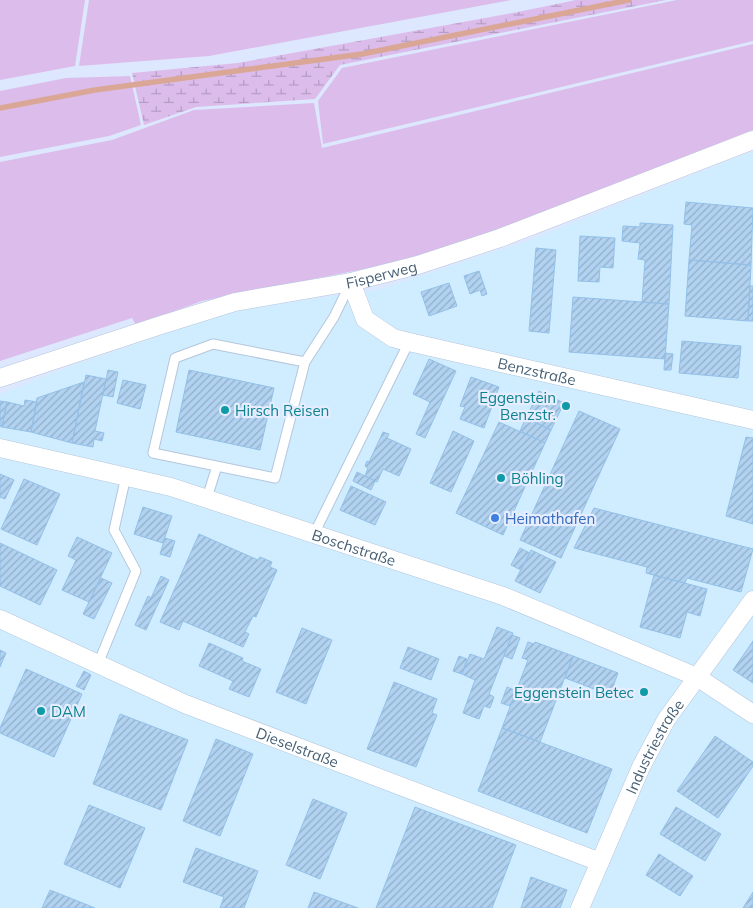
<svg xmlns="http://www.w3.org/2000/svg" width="753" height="908" viewBox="0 0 753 908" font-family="Mulish,sans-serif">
	<defs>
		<pattern id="wetland-marsh" width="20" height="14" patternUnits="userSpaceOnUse" patternTransform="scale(1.25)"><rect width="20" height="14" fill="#dcbceb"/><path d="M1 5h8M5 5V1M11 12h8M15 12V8" fill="none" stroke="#b49cc3"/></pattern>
		<pattern id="building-hatch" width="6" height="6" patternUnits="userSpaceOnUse" patternTransform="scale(1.25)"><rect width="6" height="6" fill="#b1d3f1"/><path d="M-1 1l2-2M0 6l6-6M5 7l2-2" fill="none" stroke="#92aec8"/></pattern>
	</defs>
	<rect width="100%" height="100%" fill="#dde7fe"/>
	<path fill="#d0edff" d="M753 151V908H0V394L74 365 200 322 244 309 380 289 524 242Z"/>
	<path fill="#dcbceb" d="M0 0H85L75 66 0 80Z
		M89 0H511L209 56 79 66Z
		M677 0H753V41L323 144 318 101 342 68Z
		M753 44V130L495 232 389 264 202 301 136 325 132 318 0 361V162L112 140 194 110 314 103 322 148Z
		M130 76 141 125 109 136 0 157V91L66 78Z"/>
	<path fill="url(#wetland-marsh)" d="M576 0H666L340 65 315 99 196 107 144 125 132 73 238 63 518 12Z"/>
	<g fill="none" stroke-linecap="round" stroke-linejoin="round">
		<path stroke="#daa797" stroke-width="5.5" d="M0 108 95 90 362 54 629 0"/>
	</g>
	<path fill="url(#building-hatch)" stroke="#93c0e8" d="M686 202 753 208 751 265 689 260 692 225 684 224Z
		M640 223 673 225 669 304 642 302 645 260 638 259 640 243 622 241 623 226 640 227Z
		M580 236 615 238 613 268 600 267 599 282 578 281Z
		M536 248 556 250 549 333 529 331Z
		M689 260 751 265 748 321 685 316Z
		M479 271 487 294 482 296 480 290 470 294 464 276Z
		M449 283 457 306 429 316 421 292Z
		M750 286H753V321H748Z
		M573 297 669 304 665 359 569 352Z
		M682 341 741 346 738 378 679 373Z
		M665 353 673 354 671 370H664Z
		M429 359 456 371 425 438 416 434 430 402 413 394Z
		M108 370 118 372 113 397 103 395Z
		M189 370 274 388 260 450 176 432Z
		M86 375 106 379 95 431 104 433 102 441 94 439 93 447 72 443Z
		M471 377 499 387 484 428 460 419 465 407 460 406Z
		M123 380 146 385 140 409 117 403Z
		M84 382 72 443 31 432 37 398Z
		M539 391 564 403 551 430 526 418Z
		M25 400 37 402 31 432 2 427 7 402 24 406Z
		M0 401 7 402 2 427 0 426Z
		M565 403 569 405 567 409 563 407Z
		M579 411 620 429 561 558 520 540Z
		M526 418 551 430 545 443 520 431Z
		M499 422 545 443 503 535 456 513Z
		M453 431 474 441 451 492 430 483Z
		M383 432 389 434 387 438 411 449 399 476 383 469 377 482 365 476 368 468 365 466 367 461 369 462Z
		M746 437 753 438V524L726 516Z
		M357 472 375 481 371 490 353 481Z
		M0 474 14 480 5 499 0 497Z
		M24 479 60 494 37 545 1 529Z
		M351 486 386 502 375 525 340 510Z
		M143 507 172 516 163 543 134 534Z
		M594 508 753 549 741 592 687 578 685 583 646 573 647 567 574 548Z
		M199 534 258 560 260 557 272 562 270 567 277 570 256 617 253 616 245 632 249 634 243 647 183 621 179 630 160 622Z
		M77 537 112 553 89 602 62 590 76 560 68 556Z
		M165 538 175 541 170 557 160 554Z
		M0 543 57 570 40 605 0 586Z
		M520 548 530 553 521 570 511 565Z
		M531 550 556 562 540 593 515 581Z
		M654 575 707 589 700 616 687 612 680 638 640 627Z
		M161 576 169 580 146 630 135 625 148 596 151 598Z
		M101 578 112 583 94 619 83 614Z
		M497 627 513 633 489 694 494 697 490 708 484 706 479 719 463 713 475 680 462 674 470 654 484 659Z
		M302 628 332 640 306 704 276 692Z
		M512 635 520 638 512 659 504 656Z
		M753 641V683L733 670Z
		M528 642 534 644 535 642 573 656 540 742 502 728 528 660 522 658Z
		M209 643 243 658 242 661 261 669 249 697 229 689 233 681 199 666Z
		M408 647 439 659 431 680 400 668Z
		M0 650 6 653 0 667Z
		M459 656 467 659 462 674 453 671Z
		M573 656 618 673 610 695 565 678Z
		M26 669 82 694 54 757 0 733V728Z
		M84 671 91 675 84 690 76 686Z
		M394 682 437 699 432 713 437 715 416 767 367 749Z
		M507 687 517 691 510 706 501 703Z
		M643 687 649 690 646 697 640 694Z
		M120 714 188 740 161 810 93 784Z
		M502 728 612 769 587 833 478 791Z
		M715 736 753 762V766L718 818 677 791Z
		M216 739 253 754 220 836 183 821Z
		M313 799 347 813 320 879 286 865Z
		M89 805 145 828 120 888 64 864Z
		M415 807 516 845 492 908H376Z
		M676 807 721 834 705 861 660 834Z
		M196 848 258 871 244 908H220L224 897 183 882Z
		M659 854 693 876 680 896 646 875Z
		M531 877 567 890 560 908H521Z
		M50 890 95 908H42Z
		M314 892 358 908H308Z
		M753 892V908H743Z"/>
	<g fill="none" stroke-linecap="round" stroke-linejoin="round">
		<defs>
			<path id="service" d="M305 362 213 344 175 358 153 453 275 478 305 362 334 317 351 282
				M207 498 217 466
				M314 534 409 342
				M98 664 136 571 114 530 126 476"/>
			<g id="minor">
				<path id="s1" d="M351 282 365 319 393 338 409 342 753 420"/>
				<path id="s2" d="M0 378 161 325 235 302 351 282 418 265 500 238 753 140"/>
				<path id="s3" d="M0 448 171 487 503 596 697 677 753 714"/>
				<path id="s4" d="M0 619 185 704 600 862"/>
				<path id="s5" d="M580 908 641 767 666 720 753 600"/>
			</g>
		</defs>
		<use href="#service" stroke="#b4c6dc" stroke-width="11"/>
		<use href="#minor" stroke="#b4c6dc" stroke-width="19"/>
		<use href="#service" stroke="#fff" stroke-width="9"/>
		<use href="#minor" stroke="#fff" stroke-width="18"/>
	</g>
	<g fill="#0f9aa8" stroke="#e5edff" stroke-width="2">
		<circle cx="566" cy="406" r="5"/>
		<circle cx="225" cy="410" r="5"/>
		<circle cx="501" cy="478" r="5"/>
		<circle cx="644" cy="692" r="5"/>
		<circle cx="41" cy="711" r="5"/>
	</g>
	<circle fill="#3f7fe0" stroke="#e5edff" stroke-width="2" cx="495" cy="518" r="5"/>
	<g text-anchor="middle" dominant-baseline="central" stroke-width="4.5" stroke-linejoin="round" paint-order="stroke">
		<g font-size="15" fill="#455f74" stroke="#e5edff">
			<text stroke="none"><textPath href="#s2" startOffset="396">Fisperweg</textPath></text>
			<text stroke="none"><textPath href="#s1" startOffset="221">Benzstraße</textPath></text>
			<text stroke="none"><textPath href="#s3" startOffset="368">Boschstraße</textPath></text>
			<text stroke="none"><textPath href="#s4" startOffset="324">Dieselstraße</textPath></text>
			<text stroke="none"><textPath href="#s5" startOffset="178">Industriestraße</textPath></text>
		</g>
		<g font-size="15" fill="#0d838f" stroke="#e5edff" text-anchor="start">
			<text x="556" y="397" text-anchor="end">Eggenstein<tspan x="556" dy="17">Benzstr.</tspan></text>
			<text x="235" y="410">Hirsch Reisen</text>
			<text x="511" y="478">Böhling</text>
			<text x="634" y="692" text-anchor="end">Eggenstein Betec</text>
			<text x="51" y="711">DAM</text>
		</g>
		<g font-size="15" fill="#366cbe" stroke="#e5edff" text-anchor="start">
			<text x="505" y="518">Heimathafen</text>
		</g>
	</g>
</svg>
